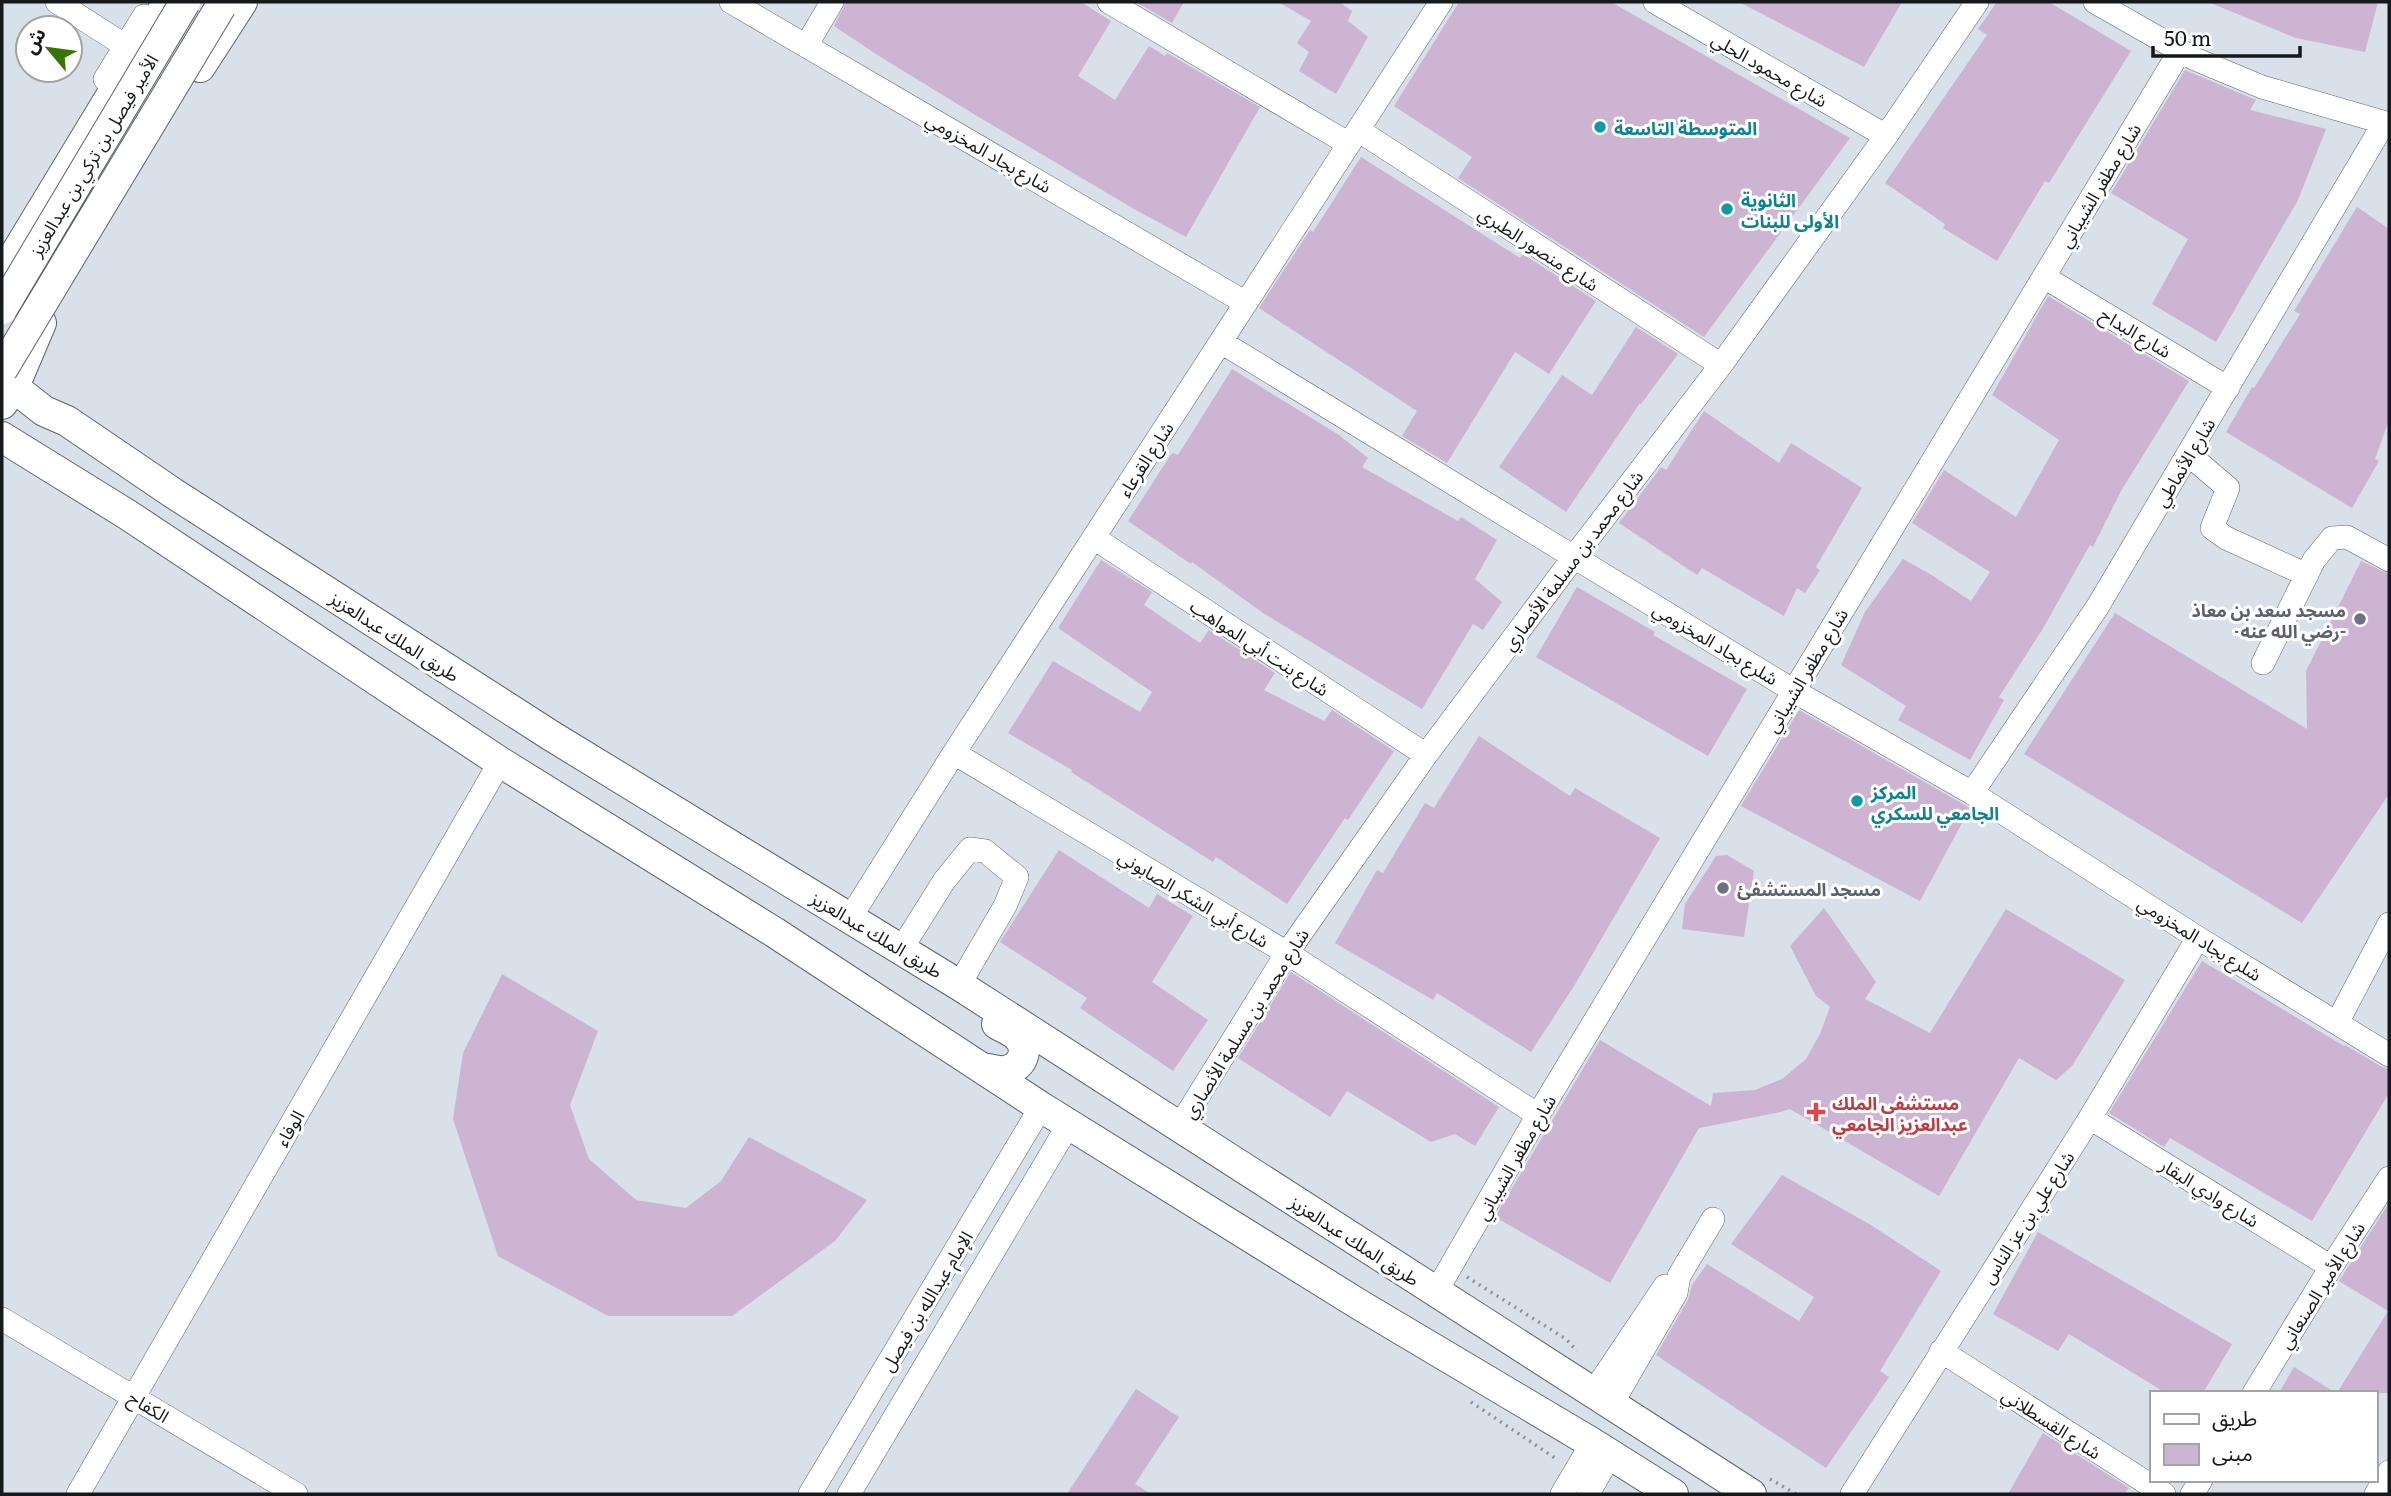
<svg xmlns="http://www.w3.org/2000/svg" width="2391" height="1496" viewBox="0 0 2391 1496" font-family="Literata,'Noto Sans Arabic',serif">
	<rect width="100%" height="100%" fill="#d8e0ea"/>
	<path fill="#ccb4d2" d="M846 2H1081L1111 21 1078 76 1115 100 1149 46 1165 56 1167 53 1260 107 1186 237 1134 209 972 113 879 56 834 26Z
		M1136 2H1184L1172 23Z
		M1278 2H1339L1352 11 1348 21 1368 37 1336 94 1299 71 1309 52 1297 43 1311 21Z
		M1459 2H1611L1850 138 1704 337 1458 178 1472 157 1394 106Z
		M1739 2H1902L1864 67Z
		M1997 2H2049L2131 51 2049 183 2045 181 1997 261 1943 228 1945 224 1885 183 1987 35 1978 29Z
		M2208 2H2378L2365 52 2296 38Z
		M2185 70 2256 100 2250 110 2326 129 2298 200 2216 342 2152 304 2188 239 2111 193Z
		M1361 157 1520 258 1523 254 1596 301 1549 374 1515 352 1447 463 1402 436 1417 411 1259 308 1310 230 1313 232Z
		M2357 207 2389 229V420L2375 459 2379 461 2352 508 2226 432 2252 387 2254 388 2300 314 2294 311Z
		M2048 296 2189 381 2121 491 2093 547 2090 545 2042 630 1999 697 2004 700 1970 760 1898 720 1906 706 1841 665 1865 612 1903 559 1930 574 1971 601 1990 572 1912 523 1944 470 2016 517 2059 440 1992 395Z
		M1636 327 1678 354 1641 404 1640 403 1566 512 1499 467 1562 375 1592 395Z
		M1232 369 1339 435 1368 458 1362 467 1458 521 1461 517 1497 540 1475 579 1502 602 1483 630 1473 624 1422 709 1263 613 1192 562 1191 564 1128 521 1172 453 1178 455Z
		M1704 411 1779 463 1791 443 1862 488 1816 567 1820 570 1811 584 1805 593 1797 588 1784 616 1702 568 1697 575 1619 523 1661 467 1666 470Z
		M1101 560 1152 592 1144 605 1200 643 1209 630 1275 673 1264 690 1324 721 1332 710 1394 751 1348 820 1345 818 1287 904 1216 857 1213 862 1071 772 1072 770 1008 733 1053 661 1140 712 1152 692 1058 628Z
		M2361 561 2389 574V794L2302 923 2024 754 2115 613 2307 729 2306 671Z
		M1577 587 1655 632 1653 635 1747 689 1708 756 1536 657Z
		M1799 710 1970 808 1920 901 1741 806Z
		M1479 736 1570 796 1575 788 1660 838 1574 986 1531 1052 1437 993 1433 1000 1335 943 1377 870 1383 873 1425 803 1434 808Z
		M1059 850 1149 908 1157 894 1193 916 1152 982 1208 1020 1173 1071 1080 1008 1087 998 1000 942Z
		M1727 855 1754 871 1744 937 1682 929 1685 904 1716 856Z
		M1824 908 1876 982 1865 999 1930 1033 2006 909 2125 980 2072 1066 2056 1080 2019 1058 1939 1196 1790 1109 1781 1112 1699 1128 1610 1283 1495 1217 1600 1040 1711 1106 1713 1093 1755 1090 1782 1079 1806 1059 1820 1034 1830 1007 1816 996 1790 946Z
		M2202 961 2344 1046 2345 1045 2382 1067 2389 1069V1093L2312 1221 2170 1138 2164 1147 2109 1113Z
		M1291 972 1499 1107 1475 1146 1455 1134 1431 1142 1347 1091 1330 1117 1238 1058Z
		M502 974 598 1031 570 1105 589 1159 636 1200 686 1208 721 1181 749 1137 867 1200 835 1241 732 1316H608L498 1256 453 1119 463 1053Z
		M1782 1175 1871 1225 1941 1271 1880 1371 1889 1377 1826 1468 1656 1355 1688 1300 1692 1285 1707 1264 1799 1321 1814 1297 1731 1244Z
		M2389 1203V1393H2337L2388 1311 2339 1281Z
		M2038 1232 2232 1344 2203 1393H2166L2069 1334 2058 1351 1993 1314Z
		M2294 1367 2336 1393H2279Z
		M1136 1389 1179 1417 1135 1484 1151 1494H1067Z
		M2043 1433 2129 1488 2125 1494H2008Z"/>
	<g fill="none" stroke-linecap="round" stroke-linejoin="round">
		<defs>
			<path id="minor" d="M57 2 124 45
				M731 2 1246 303
				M1109 2 1349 144
				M1655 2 1886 136
				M2095 2 2195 59 2262 87 2389 124
				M806 46 832 2
				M105 79 144 16
				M1358 130 1721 365
				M2044 277 2228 388
				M1221 342 1794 691 1972 793 2198 938 2389 1055
				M2188 454 2228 488 2212 528 2226 538 2307 575
				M1094 538 1426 755
				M2263 663 2314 560 2332 538 2347 537 2389 560
				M954 753 1287 953 1538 1115
				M1972 793 2098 606 2384 123
				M850 918 954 753 1441 2
				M902 948 944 881 970 849 985 851 1017 877 1005 906 959 985
				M2337 1023 2389 924
				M2090 1118 2331 1267
				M1179 1127 1287 953 1426 755 1574 557 1721 365 1886 136 1977 2
				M1436 1292 1538 1115 2180 51
				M2 1319 296 1494
				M1941 1351 2164 1494
				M1593 1393 1665 1286
				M2254 1393 2331 1267 2389 1178
				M1611 1405 1676 1293 1679 1276 1713 1219
				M78 1494 500 762
				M810 1494 1041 1107
				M849 1494 1069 1124
				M1562 1494 1592 1443
				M1588 1494 1610 1455
				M1852 1494 2090 1118 2198 938
				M2192 1494 2201 1480
				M2376 1494 2389 1472"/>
			<path id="major" d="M200 67 242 2
				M2 276 168 2
				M2 378 44 411 67 421 173 493 550 735 959 985 1751 1494
				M2 404 13 389 41 323
				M2 437 128 515 500 762 774 932 1041 1107 1360 1305 1592 1443 1673 1494
				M982 1068C989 1069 999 1072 1005 1071 1022 1068 1031 1049 1017 1036 1012 1031 1004 1028 997 1024"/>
		</defs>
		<use href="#minor" stroke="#5d646c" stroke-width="24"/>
		<use href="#major" stroke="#5d646c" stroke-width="32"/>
		<path stroke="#8d939b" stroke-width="3.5" stroke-dasharray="2 5" stroke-linecap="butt" d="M1467 1277 1566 1339 1577 1351
			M1471 1402 1558 1460
			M1770 1479 1796 1494"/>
		<use href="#minor" stroke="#fff" stroke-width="23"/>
		<use href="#major" stroke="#fff" stroke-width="30"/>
		<defs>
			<path id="major-bridge" d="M2 309 185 2
				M2 370 221 6"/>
		</defs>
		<use href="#major-bridge" stroke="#5d646c" stroke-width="32" stroke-linecap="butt"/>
		<use href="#major-bridge" stroke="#fff" stroke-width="30"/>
	</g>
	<g fill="#0f9aa8" stroke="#fff" stroke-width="2.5">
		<circle cx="1600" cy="127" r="7"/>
		<circle cx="1727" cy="209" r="7"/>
		<circle cx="1857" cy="801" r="7"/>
	</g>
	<g fill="#6b7280" stroke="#fff" stroke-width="2.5">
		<circle cx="2360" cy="619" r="7"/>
		<circle cx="1723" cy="888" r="7"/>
	</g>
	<path fill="#e0444e" stroke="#fff" stroke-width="2.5" d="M1812.5 1101.5h7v7h7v7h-7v7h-7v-7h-7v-7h7z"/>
	<g text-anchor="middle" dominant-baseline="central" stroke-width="6" stroke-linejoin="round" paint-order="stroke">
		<g font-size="18" fill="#16191c" stroke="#fff">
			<text transform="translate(1770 69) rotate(30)">شارع محمود الحلي</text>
			<text transform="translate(989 152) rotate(30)">شارع بجاد المخزومي</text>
			<text transform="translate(93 155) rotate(-59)">الأمير فيصل بن تركي بن عبدالعزيز</text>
			<text transform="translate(2099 185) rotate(-59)">شارع مظفر الشيباني</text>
			<text transform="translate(1539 248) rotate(33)">شارع منصور الطبري</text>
			<text transform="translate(2136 332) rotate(31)">شارع البداح</text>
			<text transform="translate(1145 459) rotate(-57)">شارع القرعاء</text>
			<text transform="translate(2184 462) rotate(-59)">شارع الأنماطي</text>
			<text transform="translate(1572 560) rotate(-53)">شارع محمد بن مسلمة الأنصاري</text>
			<text transform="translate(395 636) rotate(33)">طريق الملك عبدالعزيز</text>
			<text transform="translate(1716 643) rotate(31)">شلرع بجاد المخزومي</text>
			<text transform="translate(1260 647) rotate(33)">شارع بنت أبي المواهب</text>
			<text transform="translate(1806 670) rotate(-59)">شارع مظفر الشيباني</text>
			<text transform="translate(1194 898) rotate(31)">شارع أبي الشكر الصابوني</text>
			<text transform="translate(877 934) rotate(31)">طريق الملك عبدالعزيز</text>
			<text transform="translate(2200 938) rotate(32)">شلرع بجاد المخزومي</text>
			<text transform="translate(1245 1023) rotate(-58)">شارع محمد بن مسلمة الأنصاري</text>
			<text transform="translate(289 1128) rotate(-60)">الوفاء</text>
			<text transform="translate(1515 1157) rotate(-60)">شارع مظفر الشيباني</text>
			<text transform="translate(2210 1192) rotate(32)">شارع وادي البقار</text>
			<text transform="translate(2027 1217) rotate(-57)">شارع علي بن عز الناس</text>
			<text transform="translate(1355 1240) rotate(33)">طريق الملك عبدالعزيز</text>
			<text transform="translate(2321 1285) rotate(-58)">شارع الأمير الصنعاني</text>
			<text transform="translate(926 1301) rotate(-59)">الإمام عبدالله بن فيصل</text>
			<text transform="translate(149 1406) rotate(31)">الكفاح</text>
			<text transform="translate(2052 1423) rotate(33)">شارع القسطلاني</text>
		</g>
		<g font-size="18" font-weight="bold" fill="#0d838f" stroke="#fff" text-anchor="start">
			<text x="1614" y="127">المتوسطة التاسعة</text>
			<text x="1741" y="199">الثانوية<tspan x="1741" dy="21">الأولى للبنات</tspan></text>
			<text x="1871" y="791">المركز<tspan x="1871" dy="21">الجامعي للسكري</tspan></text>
		</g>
		<g font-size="18" font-weight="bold" fill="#5b616d" stroke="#fff" text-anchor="end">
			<text x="2346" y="609">مسجد سعد بن معاذ<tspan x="2346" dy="21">-رضي الله عنه-</tspan></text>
			<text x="1737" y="888" text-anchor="start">مسجد المستشفئ</text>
		</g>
		<g font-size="18" font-weight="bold" fill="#be3a42" stroke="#fff" text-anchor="start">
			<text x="1832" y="1102">مستشفى الملك<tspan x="1832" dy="21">عبدالعزيز الجامعي</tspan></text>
		</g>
	</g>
	<rect width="2391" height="1496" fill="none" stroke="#16191c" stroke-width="7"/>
	<rect x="2150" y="1391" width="228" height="91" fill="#ffffff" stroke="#a2a3a4" stroke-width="2"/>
	<rect x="2164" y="1414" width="35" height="10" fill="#ffffff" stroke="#a2a3a4" stroke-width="2"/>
	<text x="2212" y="1426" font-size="21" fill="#16191c">طريق</text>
	<rect x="2164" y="1444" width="35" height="21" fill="#ccb4d2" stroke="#a2a3a4" stroke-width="2"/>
	<text x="2212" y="1461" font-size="21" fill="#16191c">مبنى</text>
	<g transform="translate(49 49) rotate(299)"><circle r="33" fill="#ffffff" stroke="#a2a3a4" stroke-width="2"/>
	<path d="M0-5L12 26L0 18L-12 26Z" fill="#377305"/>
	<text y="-10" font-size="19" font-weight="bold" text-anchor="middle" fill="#16191c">ش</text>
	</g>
	<path d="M2153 46v10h147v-10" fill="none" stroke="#16191c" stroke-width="3.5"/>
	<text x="2164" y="46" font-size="21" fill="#16191c" stroke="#ffffff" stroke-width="5" paint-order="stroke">50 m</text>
</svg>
